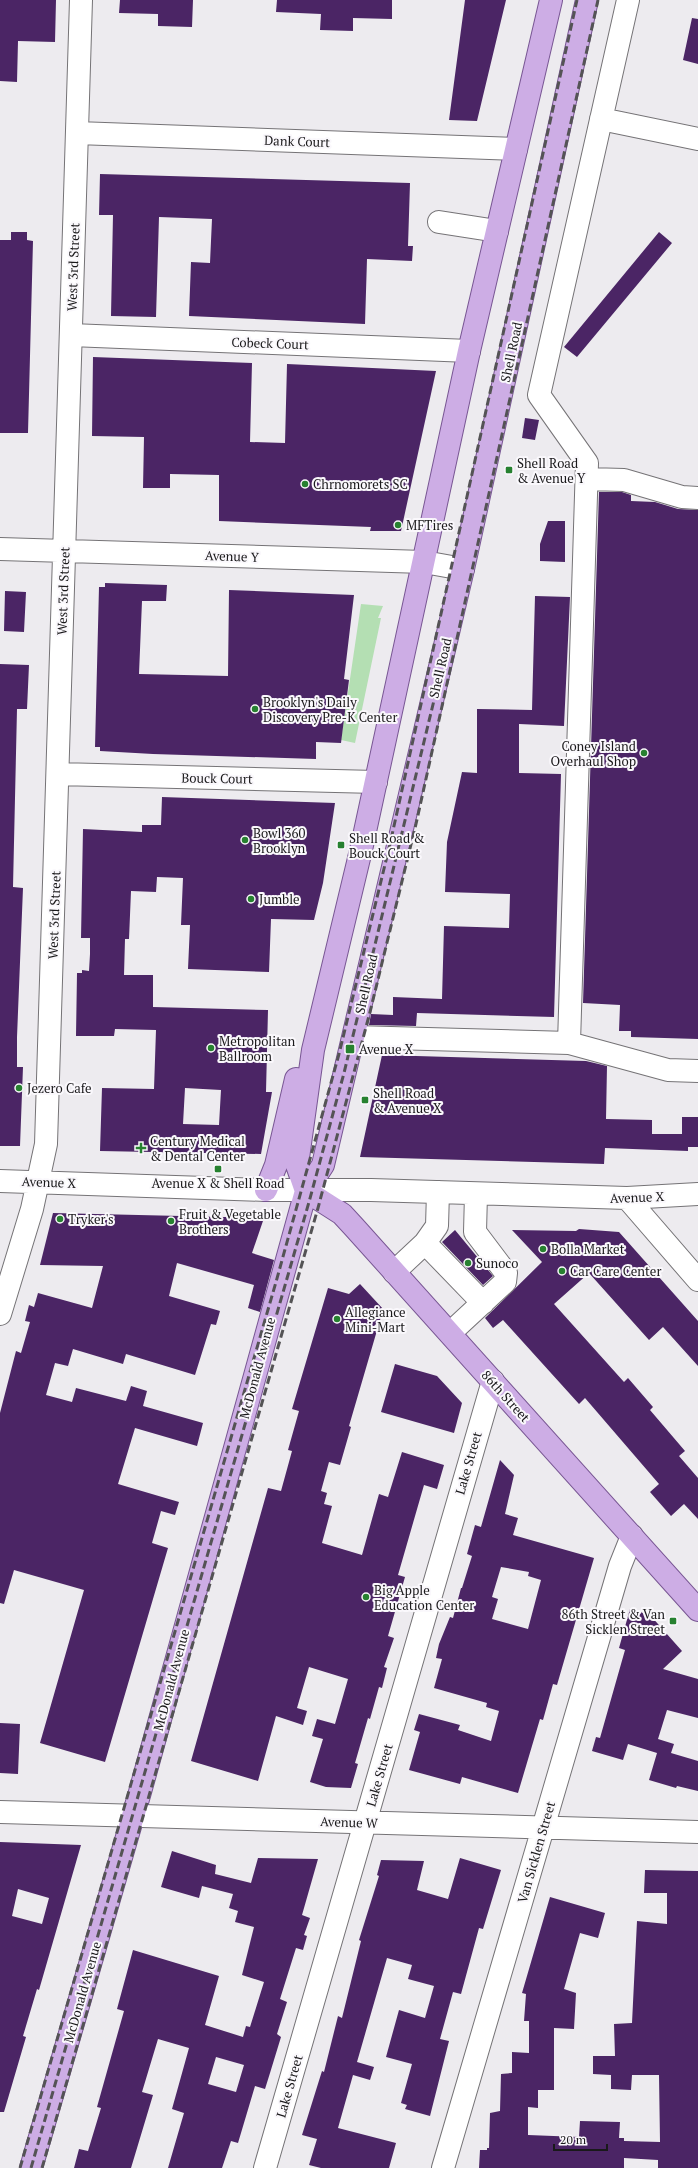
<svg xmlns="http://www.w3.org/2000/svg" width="698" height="2168" viewBox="0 0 698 2168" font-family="'PT Serif',serif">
	<rect width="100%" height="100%" fill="#edebef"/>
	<path fill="#b4dfb3" d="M361 604 383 606 378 618H381L355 743 341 740Z"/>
	<path fill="#4b2565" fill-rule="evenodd" d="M0 0H56L55 42 18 41 17 82 0 81Z
		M120 0H193L192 27 158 26V14L119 13Z
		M277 0H392V19L353 18V31L320 30 321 14 276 12Z
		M465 0H506L477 121 449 120Z
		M692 18 698 19V64L683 60Z
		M100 174 410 183 408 246H413L412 261 367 259 365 324 189 316 191 262 210 263 212 219 159 217 156 317 111 316 113 215H99Z
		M11 232H27V240L33 241 28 433H0V240H11Z
		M659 232 672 243 577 357 564 347Z
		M93 357 252 363 250 442 285 443 287 364 436 371 401 531H370L371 527 219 521V475L170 474V488H143L144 437 92 436Z
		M525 418 539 420 535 440 522 438Z
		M599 492H622L631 495V501L655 502 678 509 698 510V1039L631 1037V1031H619L620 1005 583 1003Z
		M548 521H565V562L540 561V544Z
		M105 583 167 585 166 601H142L139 674 228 676 229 590 354 595 344 679 349 680 341 743 316 742V759L153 754 100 751V747H95L99 587H105Z
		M5 591 26 592 24 632 4 631Z
		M535 596 570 597 564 726 519 724V773L561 774 554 1017 417 1013 416 1026 369 1025 371 1014 393 1015V997L442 999 444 926 509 928 510 894 445 892 447 842 462 772 477 773V709L532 710Z
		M0 664 29 665 27 709H17L13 887 23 888 17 1037V1067H23L20 1146H0Z
		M162 797 335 803 323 883 314 920 271 919 269 972 188 969 190 925H181L183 878 157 877 156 892 131 891 129 939H125L124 975H153V1007L268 1010 266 1092H272L261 1154 100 1151 102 1088 154 1089 156 1030 115 1029 114 1036H76L77 973H82V970L89 971 90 954V938H81L83 829 142 832V825H161ZM185 1088 221 1090 219 1125 183 1124Z
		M382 1055 586 1061 607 1066 606 1119 652 1120V1134H682V1117H698V1147H688V1151L605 1148 604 1164 360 1157Z
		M53 1213 264 1218 252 1253 274 1260 260 1312 248 1308 254 1285 177 1263 169 1296 220 1311 216 1325 211 1324 195 1375 126 1354 123 1364 73 1349 68 1366 55 1363 46 1395 72 1402 76 1388 126 1401 131 1386 147 1391 143 1406 203 1423 197 1446 135 1428 118 1484 179 1502 175 1515 161 1511 152 1543 168 1548 105 1762 40 1743 84 1590 14 1570 4 1604 0 1603V1413L16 1351 21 1353 30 1322 25 1321 29 1305 34 1307 38 1293 92 1308 103 1266 40 1265Z
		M579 1229 619 1232 698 1321V1366L663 1327 649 1340 589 1273 554 1304 624 1382 628 1378 653 1407 650 1410 685 1451 679 1456 698 1478V1519L684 1504 671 1516 650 1492 659 1484 585 1398 579 1404 503 1320 493 1328 485 1318 542 1262 512 1230 576 1231Z
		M455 1230 493 1276 483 1285 442 1242Z
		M360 1284 384 1310 380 1320 374 1326 378 1327 349 1426 351 1427 340 1465 329 1462 321 1491 327 1493 324 1504 332 1506 322 1543 362 1555 379 1494 388 1497 402 1452 444 1465 437 1489 424 1485 398 1575 405 1577 388 1636 394 1638 384 1667 387 1668 382 1688 379 1687 370 1719 368 1718 355 1763 358 1764 351 1788 326 1787 310 1782 323 1739 312 1736 317 1719 335 1724 348 1679 309 1667 297 1708 307 1711 303 1725 276 1716 258 1781 191 1761 268 1488 281 1491 292 1451 288 1450 299 1411 292 1409 328 1288 349 1294Z
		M395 1364 437 1376 462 1403 454 1433 381 1412Z
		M500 1460 514 1475 505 1514 518 1518 513 1535 594 1558 557 1685 553 1684 543 1720 540 1719 518 1793 462 1777 460 1784 409 1770 420 1732 414 1730 419 1714 460 1725 458 1730 491 1741 499 1711 486 1707 487 1703 434 1688 442 1659 436 1658 439 1644 450 1617 453 1618 461 1588H462L472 1556 467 1554 475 1525 481 1527ZM501 1567 529 1572 528 1576 541 1580 528 1629 492 1619 498 1599 492 1597Z
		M630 1609 650 1615 682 1651 663 1669 698 1679V1718L667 1710 658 1739 674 1744 671 1753 698 1761V1791L677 1786 676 1788 649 1780 657 1753 628 1744 623 1760 592 1751 596 1737 600 1738 625 1650 619 1648Z
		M0 1723 20 1724 18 1774 0 1773Z
		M0 1842 81 1845 39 1990 37 1989 23 2036 26 2037 4 2112H0ZM18 1889 49 1898 42 1924 12 1916Z
		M172 1851 216 1865 215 1874 251 1883 258 1858 318 1859 302 1915 310 1918 304 1935 307 1936 303 1950 296 1948 280 1999 287 2002 277 2034 281 2037 270 2073 265 2089 255 2086 238 2143 231 2141 222 2168H168L184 2113 172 2109 189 2048 158 2039 142 2092 153 2095 131 2168H74L79 2149 88 2151 101 2108 97 2107 124 2011 117 2009 133 1950 219 1976 205 2025 243 2037 246 2026 250 2027 264 1982 242 1975 254 1927 235 1922 238 1911 229 1908 233 1894 202 1886 199 1898 161 1887ZM216 2057 244 2065 236 2092 208 2084Z
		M460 1858 501 1870 483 1929 479 1928 461 1994 453 1992 440 2039 449 2041 430 2116 405 2109 407 2105 401 2103 412 2064 386 2057 399 2010 425 2018 434 1986 408 1979 412 1965 387 1958 357 2062 374 2067 370 2080 353 2075 338 2128 396 2143 389 2168H321L309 2165 317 2139 302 2135 322 2071 324 2072 338 2016 342 2018 361 1941 359 1940 379 1876 377 1875 381 1860 424 1861 417 1890 448 1899Z
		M645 1870 698 1871V2168H658V2160L624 2158V2168H479L480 2150H487V2148H489L490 2113 500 2111 501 2074 512 2073V2052L529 2053V2021H524L526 1994 522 1993 550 1897 605 1913 598 1938 580 1933 564 1989 576 1993 574 2029 554 2028V2090H538V2108L528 2107V2135L579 2137 580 2121 620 2122 619 2138H624V2141L660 2142 659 2075H632L631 2090 611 2089V2075L593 2074V2056H615L614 2024 632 2023 637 1921 667 1924V1893H644Z"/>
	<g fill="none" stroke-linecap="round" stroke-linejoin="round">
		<defs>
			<path id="minor" d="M601 119 698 139
				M77 133 516 149
				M439 222 497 231
				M71 335 469 351
				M588 479 624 480 682 497 698 498
				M0 549 424 562 463 569
				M58 774 376 782
				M354 1037 569 1043 587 463 539 395 628 0
				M569 1043 668 1070 698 1071
				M0 1181 266 1190H371L627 1198 698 1194
				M627 1198 698 1280
				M425 1243 437 1226 438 1192
				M394 1272 425 1243 483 1303
				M0 1314 32 1209 46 1144 81 0
				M450 1333 505 1282 506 1273 475 1232 476 1194
				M0 1812 698 1832
				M265 2168 493 1381
				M443 2168 620 1566 632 1536"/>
			<path id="major" d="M266 1190 276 1165 296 1079
				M306 1191 297 1165 313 1050 361 850 469 351 551 0
				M306 1191 342 1214 354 1227 698 1610
				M31 2168 140 1792 306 1191 323 1165 463 569 587 0"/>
		</defs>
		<use href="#minor" stroke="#757376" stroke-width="24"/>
		<use href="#major" stroke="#785693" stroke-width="24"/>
		<use href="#minor" stroke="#fff" stroke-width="22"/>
		<use href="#major" stroke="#cdade5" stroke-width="22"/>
		<path stroke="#545355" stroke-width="3" stroke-dasharray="8 4" stroke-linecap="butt" d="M20 2168 276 1282 339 1054 390 844 577 0
			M31 2168 309 1202 344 1073 436 692
			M42 2168 318 1208 370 1012 416 824 598 0"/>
	</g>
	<g fill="#278130" stroke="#faf8fc" stroke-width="1.5">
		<rect x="505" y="466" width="8" height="8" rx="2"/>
		<circle cx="305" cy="484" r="4"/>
		<circle cx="398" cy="525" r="4"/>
		<circle cx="255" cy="709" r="4"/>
		<circle cx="644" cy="753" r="4"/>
		<circle cx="245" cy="840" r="4"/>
		<rect x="337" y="841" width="8" height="8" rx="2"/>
		<circle cx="251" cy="899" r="4"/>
		<circle cx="211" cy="1048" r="4"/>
		<rect x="345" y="1044" width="10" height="10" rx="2"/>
		<circle cx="19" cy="1088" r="4"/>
		<rect x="361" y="1096" width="8" height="8" rx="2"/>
		<path d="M139 1142h4v4h4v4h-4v4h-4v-4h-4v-4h4z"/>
		<rect x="214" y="1165" width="8" height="8" rx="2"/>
		<circle cx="60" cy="1219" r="4"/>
		<circle cx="171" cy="1221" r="4"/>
		<circle cx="543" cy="1249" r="4"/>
		<circle cx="468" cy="1263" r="4"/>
		<circle cx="562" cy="1271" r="4"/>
		<circle cx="337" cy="1319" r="4"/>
		<circle cx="366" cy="1597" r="4"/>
		<rect x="669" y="1617" width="8" height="8" rx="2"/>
	</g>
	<g text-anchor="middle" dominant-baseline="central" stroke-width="4" stroke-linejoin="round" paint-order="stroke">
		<g font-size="13" fill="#1a191b" stroke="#faf8fc">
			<text transform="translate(297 141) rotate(2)">Dank Court</text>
			<text transform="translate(73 267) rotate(-88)">West 3rd Street</text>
			<text transform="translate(270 343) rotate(2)">Cobeck Court</text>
			<text transform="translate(511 352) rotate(-78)">Shell Road</text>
			<text transform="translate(232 556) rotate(2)">Avenue Y</text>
			<text transform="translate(63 591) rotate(-88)">West 3rd Street</text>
			<text transform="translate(440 668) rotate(-77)">Shell Road</text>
			<text transform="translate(217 778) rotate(1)">Bouck Court</text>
			<text transform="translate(54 915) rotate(-88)">West 3rd Street</text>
			<text transform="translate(366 984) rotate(-77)">Shell Road</text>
			<text transform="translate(49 1182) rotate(2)">Avenue X</text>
			<text transform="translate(637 1197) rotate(-2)">Avenue X</text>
			<text transform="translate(257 1368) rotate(-75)">McDonald Avenue</text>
			<text transform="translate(506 1396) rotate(48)">86th Street</text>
			<text transform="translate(468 1463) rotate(-74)">Lake Street</text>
			<text transform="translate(171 1680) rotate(-75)">McDonald Avenue</text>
			<text transform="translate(379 1775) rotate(-74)">Lake Street</text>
			<text transform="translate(349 1822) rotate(2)">Avenue W</text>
			<text transform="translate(536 1852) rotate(-74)">Van Sicklen Street</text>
			<text transform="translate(82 1992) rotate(-74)">McDonald Avenue</text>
			<text transform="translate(289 2086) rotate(-74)">Lake Street</text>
		</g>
		<g font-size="13" fill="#1a191b" stroke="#faf8fc" text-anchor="start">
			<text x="517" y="463">Shell Road<tspan x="517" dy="15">&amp; Avenue Y</tspan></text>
			<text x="313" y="484">Chrnomorets SC</text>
			<text x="406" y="525">MFTires</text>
			<text x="263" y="702">Brooklyn's Daily<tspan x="263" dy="15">Discovery Pre-K Center</tspan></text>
			<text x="636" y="746" text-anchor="end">Coney Island<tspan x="636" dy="15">Overhaul Shop</tspan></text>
			<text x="253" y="833">Bowl 360<tspan x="253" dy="15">Brooklyn</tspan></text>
			<text x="349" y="838">Shell Road &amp;<tspan x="349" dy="15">Bouck Court</tspan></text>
			<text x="259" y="899">Jumble</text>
			<text x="219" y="1041">Metropolitan<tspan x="219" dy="15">Ballroom</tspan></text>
			<text x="359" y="1049">Avenue X</text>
			<text x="27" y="1088">Jezero Cafe</text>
			<text x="373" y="1093">Shell Road<tspan x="373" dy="15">&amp; Avenue X</tspan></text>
			<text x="150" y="1141">Century Medical<tspan x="150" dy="15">&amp; Dental Center</tspan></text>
			<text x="218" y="1183" text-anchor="middle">Avenue X &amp; Shell Road</text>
			<text x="179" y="1214">Fruit &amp; Vegetable<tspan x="179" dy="15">Brothers</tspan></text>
			<text x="68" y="1219">Tryker's</text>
			<text x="551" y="1249">Bolla Market</text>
			<text x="476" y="1263">Sunoco</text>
			<text x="570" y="1271">Car Care Center</text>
			<text x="345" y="1312">Allegiance<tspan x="345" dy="15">Mini-Mart</tspan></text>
			<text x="374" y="1590">Big Apple<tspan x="374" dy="15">Education Center</tspan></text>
			<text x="665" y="1614" text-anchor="end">86th Street &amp; Van<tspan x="665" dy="15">Sicklen Street</tspan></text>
		</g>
	</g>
	<path d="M554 2144v6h53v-6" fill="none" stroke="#1a191b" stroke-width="2"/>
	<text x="560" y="2144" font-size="12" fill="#1a191b" stroke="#faf8fc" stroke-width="3" paint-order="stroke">20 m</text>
</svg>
